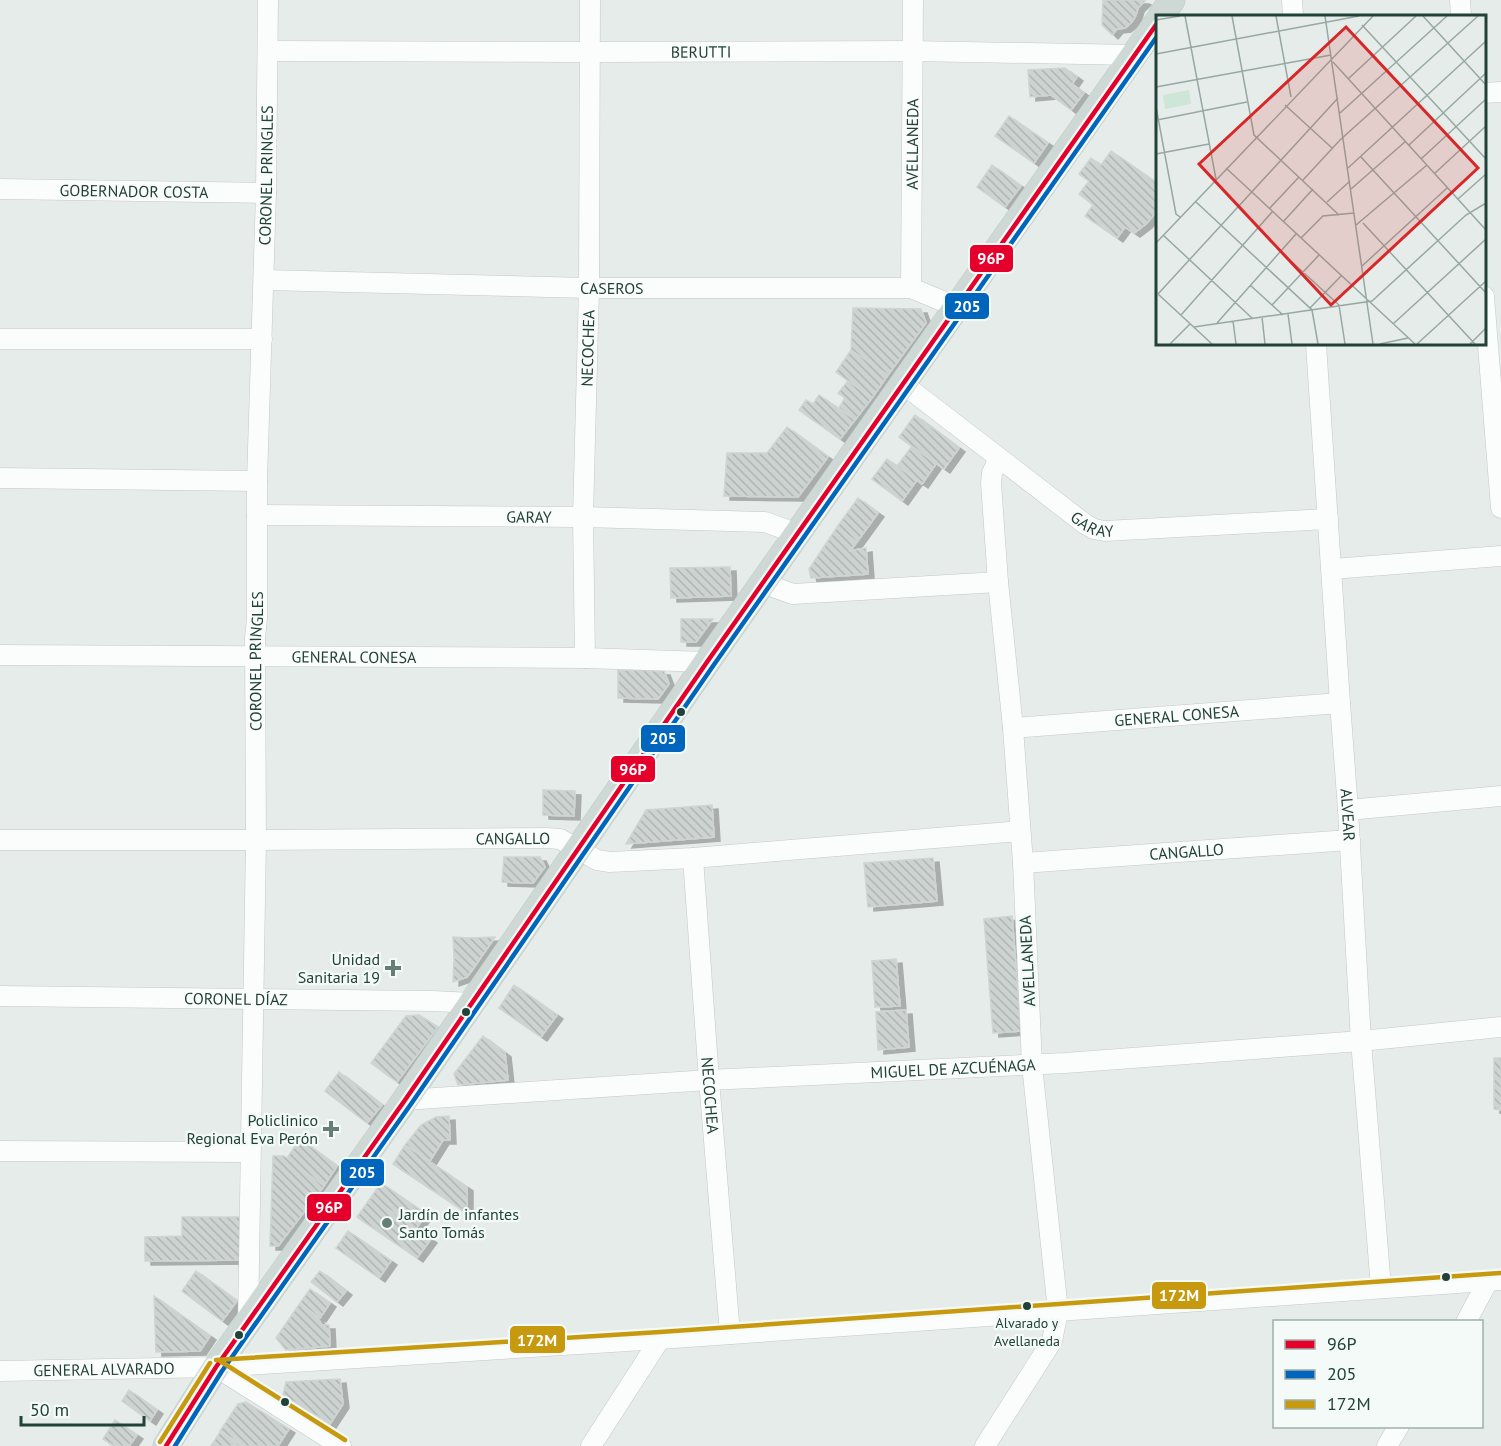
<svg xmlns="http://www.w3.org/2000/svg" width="1501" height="1446" viewBox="0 0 1501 1446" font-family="'PT Sans',sans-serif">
	<defs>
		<pattern id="building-back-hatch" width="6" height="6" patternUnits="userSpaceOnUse" patternTransform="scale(1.5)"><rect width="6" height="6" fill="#ccd3d0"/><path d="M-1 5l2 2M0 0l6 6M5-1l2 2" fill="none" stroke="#afb6b3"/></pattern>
		<filter id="shadow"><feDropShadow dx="6" dy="4" stdDeviation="0" flood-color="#0004"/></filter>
	</defs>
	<rect width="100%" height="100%" fill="#e6ece9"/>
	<path fill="url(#building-back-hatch)" stroke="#ced5d2" stroke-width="1.5" filter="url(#shadow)" d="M1103 0H1143L1145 1 1138 8 1136 15 1132 22 1125 28 1117 29 1112 35 1102 25Z
		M1065 68 1077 77 1072 84 1084 93 1071 110 1051 95 1030 97 1028 70Z
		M1009 116 1048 143 1034 163 995 136Z
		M1111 151 1158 184V209L1152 217 1146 224 1134 233 1125 227 1117 238 1085 216 1093 205 1079 194 1089 181 1079 174 1091 158 1101 165Z
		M992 165 1021 186 1005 207 977 187Z
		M853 308 921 309 926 323 888 375 851 350Z
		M851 350 888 375 872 398 836 372Z
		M848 381 872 398 855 420 839 408 845 398 838 393Z
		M819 395 855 420 840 439 799 410 806 400 813 404Z
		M915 415 959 448 944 469 899 437Z
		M787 427 828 457 798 497 724 496 727 453H767Z
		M912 446 936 464 922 484 897 466Z
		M887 459 917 480 902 501 872 479Z
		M858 498 878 513 857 542 837 527Z
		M837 527 857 542 850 551 866 548 868 574 811 578 809 569Z
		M730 567 731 596 671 598 670 568Z
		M681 619H713L696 642H681Z
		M618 670 664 671 669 684 658 699 618 698Z
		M543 790 575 791 574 816 543 815Z
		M712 805 714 837 626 844 646 810Z
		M504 857H540L545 867 533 883 502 882Z
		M933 858 937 901 868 907 864 863Z
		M1012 916 1021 1031 993 1033 984 919Z
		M453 937 469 938 495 937 473 969 454 957Z
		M454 957 473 969 467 977 453 982Z
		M896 959 900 1006 875 1007 872 961Z
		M514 985 557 1015 541 1037 499 1008Z
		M906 1010 909 1047 878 1050 876 1012Z
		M419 1015 438 1027 397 1082 371 1063 406 1016Z
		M483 1036 505 1053 508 1080 458 1085 454 1074Z
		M1494 1058H1501V1110L1494 1109Z
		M339 1072 382 1105 367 1123 325 1091Z
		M449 1116 450 1140H443L430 1161 405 1145 421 1125 436 1117Z
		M300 1139 337 1166 324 1186 287 1158Z
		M405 1145 467 1187V1213L393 1164Z
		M273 1156H284L324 1186 278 1246H270Z
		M381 1183 426 1214 416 1229 371 1197Z
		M371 1197 431 1239 417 1258 357 1217Z
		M182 1217H244V1260L145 1261V1237L182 1236Z
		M348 1231 391 1261 379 1278 336 1248Z
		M196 1271 237 1301 222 1321 182 1291Z
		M320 1271 346 1291 337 1302 311 1282Z
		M310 1289 330 1303 320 1318 300 1303Z
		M154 1296 210 1336 200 1351 156 1352Z
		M300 1303 316 1316 322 1325H329L330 1346 286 1350 276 1338Z
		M340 1379 343 1404 330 1424 283 1395 286 1382Z
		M129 1390 157 1410 150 1421 122 1401Z
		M246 1402 289 1429 278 1446H244L220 1431 238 1404Z
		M115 1420 137 1435 129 1446H114L103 1439Z
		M220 1432 242 1446H211Z"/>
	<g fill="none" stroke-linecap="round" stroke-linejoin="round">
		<defs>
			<g id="minor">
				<path d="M1292 0 1293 16"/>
				<path d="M1460 0 1461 16"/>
				<path id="s1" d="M269 51 590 52 912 51 1134 55"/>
				<path d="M1484 93 1501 92"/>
				<path id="s2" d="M0 189 266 193"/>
				<path id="s3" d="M264 280 589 288H911L957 307"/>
				<path id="s4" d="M911 288 913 0"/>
				<path d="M1484 296 1501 508"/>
				<path d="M0 339H262"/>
				<path id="s5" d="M1316 344 1340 703 1348 810 1361 1041 1381 1288"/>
				<path id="s6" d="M903 384 1085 524 1094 529 1105 531 1328 519"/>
				<path d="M0 478 257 481"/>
				<path id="s7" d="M257 515 583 517 765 522 798 534"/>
				<path d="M1332 569 1501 556"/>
				<path d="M762 583 793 594 998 582"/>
				<path id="s8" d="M0 655 585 658 707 662"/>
				<path id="s9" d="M585 658 583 517 589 288 590 0"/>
				<path id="s10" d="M1013 728 1340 703"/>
				<path d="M1348 810 1501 796"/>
				<path id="s11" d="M0 840H256L546 838 560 839 597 860 610 862 693 858 1020 831"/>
				<path id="s12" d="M693 858 709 1080 730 1334"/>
				<path id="s13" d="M1023 863 1350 840"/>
				<path id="s14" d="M0 996 433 1001 472 1003"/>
				<path id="s15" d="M405 1100 709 1080 1065 1063 1361 1041 1501 1027"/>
				<path d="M0 1151 250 1152"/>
				<path d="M1466 1322 1488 1281"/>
				<path id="s16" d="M248 1323 256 840 255 638 257 619V481L266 193 268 0"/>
				<path d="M216 1367 341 1446"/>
				<path id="s17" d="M0 1371 216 1367 660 1339 1501 1280"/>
				<path d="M591 1446 660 1339"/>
				<path d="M985 1446 1052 1341 1058 1311 1032 1065 1023 863 1013 728 998 582 991 483 992 473 999 458"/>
				<path d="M1387 1446 1399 1426"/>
			</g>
			<path id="major" d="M1161 16 1172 0
				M166 1446 216 1367 405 1100 707 662 1158 21"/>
		</defs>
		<use href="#minor" stroke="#c3c9c6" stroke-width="21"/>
		<use href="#major" stroke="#c1cbc8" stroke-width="27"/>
		<use href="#minor" stroke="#fbfcfc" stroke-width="20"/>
		<use href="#major" stroke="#ced8d5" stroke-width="26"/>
		<defs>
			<path id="bus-1" d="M166 1446 216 1367 405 1100 707 662 1158 22"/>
			<path id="bus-2" d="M175 1446 222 1371 411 1104 713 666 1158 35"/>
			<path id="bus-3" d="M216 1360 660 1332 1500 1273
				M220 1361 345 1440
				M160 1442 210 1363"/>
		</defs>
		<use href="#bus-1" stroke="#f4faf7" stroke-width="9"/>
		<use href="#bus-2" stroke="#f4faf7" stroke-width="9"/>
		<use href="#bus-3" stroke="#f4faf7" stroke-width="9"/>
		<use href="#bus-1" stroke="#e4002b" stroke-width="4.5"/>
		<use href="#bus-2" stroke="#0065bd" stroke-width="4.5"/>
		<use href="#bus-3" stroke="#c6990e" stroke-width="4.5"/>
	</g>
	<g fill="#204238" stroke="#f4faf7" stroke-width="2">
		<circle cx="681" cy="712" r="5"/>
		<circle cx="466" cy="1012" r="5"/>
		<circle cx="1446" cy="1277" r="5"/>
		<circle cx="1027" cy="1306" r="5"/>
		<circle cx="239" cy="1335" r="5"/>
		<circle cx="285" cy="1402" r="5"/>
	</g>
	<g fill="#657e76" stroke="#f4faf7" stroke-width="2">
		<path d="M390 959h6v6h6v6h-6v6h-6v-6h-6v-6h6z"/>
		<path d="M328 1120h6v6h6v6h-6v6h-6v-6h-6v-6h6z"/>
		<circle cx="387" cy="1223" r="6"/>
	</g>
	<g text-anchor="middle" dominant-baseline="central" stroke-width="4.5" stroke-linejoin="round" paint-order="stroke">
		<g font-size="14" fill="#204238" stroke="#f4faf7">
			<text x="1027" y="1323">Alvarado y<tspan x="1027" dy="18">Avellaneda</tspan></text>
		</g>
		<g font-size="16" fill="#204238" stroke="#f4faf7">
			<text stroke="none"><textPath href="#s1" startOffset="432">BERUTTI</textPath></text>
			<text stroke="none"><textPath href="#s4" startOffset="144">AVELLANEDA</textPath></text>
			<text stroke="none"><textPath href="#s16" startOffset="1148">CORONEL PRINGLES</textPath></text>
			<text stroke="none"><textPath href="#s2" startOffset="134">GOBERNADOR COSTA</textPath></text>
			<text stroke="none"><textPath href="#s3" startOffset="348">CASEROS</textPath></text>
			<text stroke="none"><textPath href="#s9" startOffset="310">NECOCHEA</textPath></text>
			<text stroke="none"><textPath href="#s7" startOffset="272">GARAY</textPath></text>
			<text stroke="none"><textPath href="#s6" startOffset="237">GARAY</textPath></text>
			<text stroke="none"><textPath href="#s8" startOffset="354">GENERAL CONESA</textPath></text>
			<text stroke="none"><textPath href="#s16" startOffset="662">CORONEL PRINGLES</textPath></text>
			<text stroke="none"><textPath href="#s10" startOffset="164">GENERAL CONESA</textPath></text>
			<text stroke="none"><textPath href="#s5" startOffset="472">ALVEAR</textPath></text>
			<text stroke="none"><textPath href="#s11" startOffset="513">CANGALLO</textPath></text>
			<text stroke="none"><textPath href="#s13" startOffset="164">CANGALLO</textPath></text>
			<text transform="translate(1027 961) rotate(-93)">AVELLANEDA</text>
			<text stroke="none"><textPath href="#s14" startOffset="236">CORONEL DÍAZ</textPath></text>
			<text stroke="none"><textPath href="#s15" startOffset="549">MIGUEL DE AZCUÉNAGA</textPath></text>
			<text stroke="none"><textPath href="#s12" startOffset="238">NECOCHEA</textPath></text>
			<text stroke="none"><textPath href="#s17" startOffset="104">GENERAL ALVARADO</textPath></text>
		</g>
		<g font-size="16" fill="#204238" stroke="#f4faf7" text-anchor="end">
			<text x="380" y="959">Unidad<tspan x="380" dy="18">Sanitaria 19</tspan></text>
			<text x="318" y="1120">Policlinico<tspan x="318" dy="18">Regional Eva Perón</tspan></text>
			<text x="399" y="1214" text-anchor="start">Jardín de infantes<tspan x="399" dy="18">Santo Tomás</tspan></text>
		</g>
	</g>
	<g transform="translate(1156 15)">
		<rect width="330" height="330" fill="#e6ece9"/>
		<path d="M33 75 35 89 9 94 7 80Z" fill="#cee6d5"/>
		<path fill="none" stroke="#97a8a2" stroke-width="1.5" d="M29 1 60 164M76 1 98 120 183 200M120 1 135 82M169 1 217 329M267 1 330 70M0 5 24 1M206 10 330 144M0 39 203 1M177 47 330 215M192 64 260 1M0 72 175 40M129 90 176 133M0 92 20 199 24 202M184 98 291 1M1 105 91 87M253 130 330 58M0 139 53 129M205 142 330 278M265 144 330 84M70 153 259 329M192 153 330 26M278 159 330 111M147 165 184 125 322 1M195 174 250 126M302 184 330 159M39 186 156 295 162 329M171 187 194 166M113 194 143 162M127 207 157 174M207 208 319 329M200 210 271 150M7 220 97 304M145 223 167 201 198 198M0 228 217 1M124 236 183 290 189 329M206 251 291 173M94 270 127 300M2 279 182 83M2 279 56 329M116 290 163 240M154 293 185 261M132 299 136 329M25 300 116 197M106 302 109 329M77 306 80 329M61 308 140 219M237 309 330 224M38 312 216 286 310 200 330 188M14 329 34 309M224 329 252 323M261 329 330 266M314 329 330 313"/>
		<path fill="#d62828" fill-opacity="0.15" stroke="#d62828" stroke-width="3" d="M190 12 322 153 175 290 43 149Z"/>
		<rect width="330" height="330" fill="none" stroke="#204238" stroke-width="3"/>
	</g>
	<g stroke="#f4faf7" stroke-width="2">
		<rect x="969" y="244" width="45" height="29" rx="6" fill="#e4002b"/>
		<rect x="944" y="292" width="46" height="28" rx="6" fill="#0065bd"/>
		<rect x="640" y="724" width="46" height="29" rx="6" fill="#0065bd"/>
		<rect x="610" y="755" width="46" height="28" rx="6" fill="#e4002b"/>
		<rect x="340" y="1158" width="45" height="29" rx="6" fill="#0065bd"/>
		<rect x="306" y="1193" width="46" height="29" rx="6" fill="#e4002b"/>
		<rect x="1151" y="1281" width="56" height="29" rx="6" fill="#c6990e"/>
		<rect x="509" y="1325" width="57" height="29" rx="6" fill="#c6990e"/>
	</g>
	<g font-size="16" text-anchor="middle" font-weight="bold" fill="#fff">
		<text x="991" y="264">96P</text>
		<text x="967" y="312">205</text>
		<text x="663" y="744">205</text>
		<text x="633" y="775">96P</text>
		<text x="362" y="1178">205</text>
		<text x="329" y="1213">96P</text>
		<text x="1179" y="1301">172M</text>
		<text x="537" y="1346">172M</text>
	</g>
	<rect x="1273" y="1320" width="210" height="108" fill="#f4faf7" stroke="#9fb0ab" stroke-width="1.5"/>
	<rect x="1285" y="1340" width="30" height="9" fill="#e4002b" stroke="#9fb0ab" stroke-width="1.5"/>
	<text x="1327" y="1350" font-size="18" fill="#204238">96P</text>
	<rect x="1285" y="1370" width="30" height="9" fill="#0065bd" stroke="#9fb0ab" stroke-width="1.5"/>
	<text x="1327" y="1380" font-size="18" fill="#204238">205</text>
	<rect x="1285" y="1400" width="30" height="9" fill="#c6990e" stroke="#9fb0ab" stroke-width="1.5"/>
	<text x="1327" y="1410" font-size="18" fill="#204238">172M</text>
	<path d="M21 1416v9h123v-9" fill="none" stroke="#204238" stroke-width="3"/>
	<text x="30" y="1416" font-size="18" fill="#204238" stroke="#f4faf7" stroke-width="4.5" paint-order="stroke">50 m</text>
</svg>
